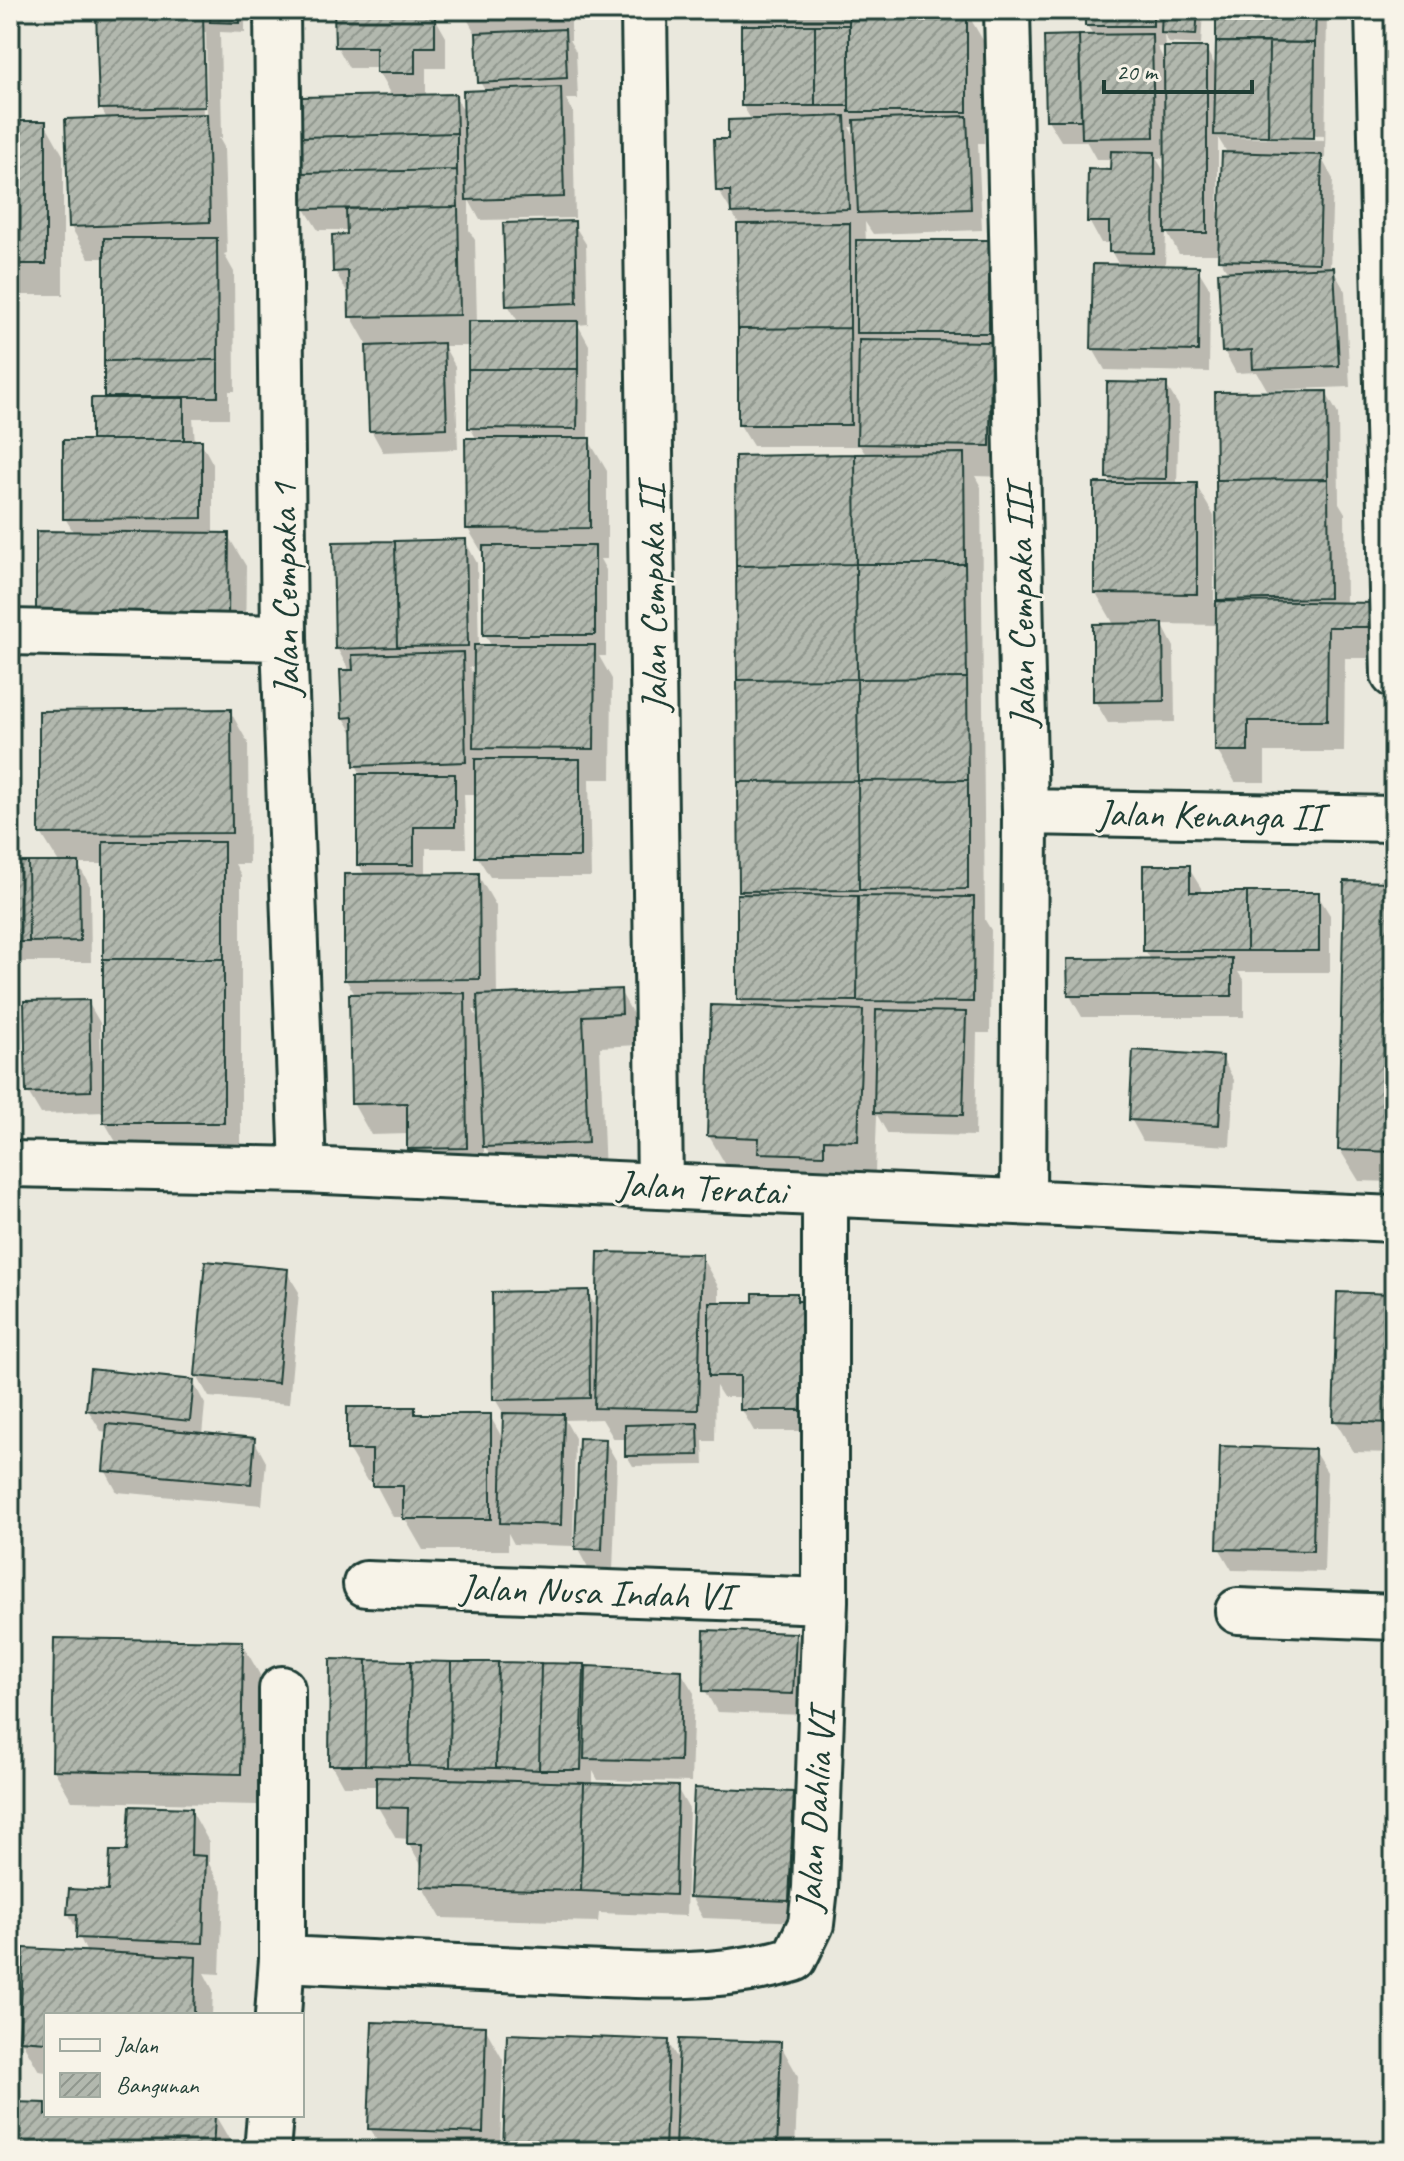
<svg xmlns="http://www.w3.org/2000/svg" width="1404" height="2161" viewBox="0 0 1404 2161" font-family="Caveat,sans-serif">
	<defs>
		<pattern id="building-hatch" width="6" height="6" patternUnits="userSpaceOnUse" patternTransform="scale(2)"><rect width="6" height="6" fill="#b2b8ae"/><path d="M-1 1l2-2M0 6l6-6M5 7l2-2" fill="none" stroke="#90978e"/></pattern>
	</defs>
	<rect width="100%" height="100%" fill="#eae8dd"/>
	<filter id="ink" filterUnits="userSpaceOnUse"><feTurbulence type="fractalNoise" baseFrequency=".0125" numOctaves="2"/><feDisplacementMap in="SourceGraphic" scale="16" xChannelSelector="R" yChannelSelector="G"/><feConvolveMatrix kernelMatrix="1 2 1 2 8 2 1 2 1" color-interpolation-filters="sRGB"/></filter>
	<g filter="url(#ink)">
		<path fill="#0003" fill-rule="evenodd" d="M94 10H245V33L220 32 222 138H219L224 147 227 253 224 254 234 272 235 391H229V418H193L195 442H201L213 464V534H227L246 566 245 650 74 533 65 518 108 400 106 396V258H89L71 227 107 119 101 108 98 18ZM201 32H206L207 117H203Z
			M336 10H426V16H434L446 37V68H426V97L455 96 466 114 486 92 480 82 478 38 466 17 467 10H571V40H569L576 52 578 99H566L573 111 575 218 480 220 469 200V230L475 240 477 323H519L508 305 573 223 586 244 588 324 578 325 589 345 588 439 607 471V559H600L606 570V656H599L612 679 611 779H589L591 877H490L477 856V794H464L466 848H426V875H478L496 906 497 996 620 991 638 1023 639 1045 600 1047 605 1174 503 1178 484 1145V1179L427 1180 409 1148V1134L371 1135 353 1103 356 996 346 980 365 876 359 864 362 776 356 765V738L344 718 350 672 337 648 465 541 477 563 479 647H492L485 634V557L468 529 477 440 470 427V346H444L455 366 458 449 383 452 371 430 368 346 351 316 350 297 335 271 349 236V230H318L305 209 392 97 378 72V68H349L337 46ZM469 667H476V679ZM473 1010H479L480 1022Z
			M733 10H985V13H967L984 42V143H978L982 230 873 234 865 222 866 242H988L1006 273 1007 477 975 476 981 487 985 920 991 930 990 1033H977L975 1136 888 1134 877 1115 875 1172 841 1171V1186L778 1184 769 1169 727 1167 709 1136 743 1008 739 999 744 896 741 890 867 456 860 446H753L740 425 739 224 718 190 730 141 752 121 743 106V27ZM849 127H856L857 141Z
			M1087 10H1203L1201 45 1169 43 1164 35 1165 47H1157L1166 63 1206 49 1217 69 1218 10H1327L1325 159H1322L1333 179 1330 270H1333L1345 291 1350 387 1270 390V393H1326L1338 414 1339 503 1345 513 1346 605H1377L1394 658H1345L1344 752H1265V782H1235L1217 750 1218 625 1162 624 1174 647 1175 722 1108 723 1095 701 1115 626 1096 593 1112 485 1108 477 1166 385 1179 406 1177 485H1196L1214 516V603H1221L1219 599 1269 393 1257 372 1236 373 1224 351 1229 274 1220 260V254H1179L1166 231 1165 267 1197 268 1210 289 1209 372 1105 370 1093 349 1120 267 1111 251V243H1101L1089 221 1112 172V159H1096L1086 141H1061L1048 120 1046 38 1094 37 1087 26ZM1226 133 1324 136V140L1226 137ZM1218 138 1228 154 1222 212H1218ZM1156 158H1167V176Z
			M10 123H45L63 155V295H10Z
			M230 711 248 743 249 864H235L241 875V1154H123L105 1123V1112L41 1114 28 1092 88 1002 100 1023 101 1059H105V864H78L90 886 91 962H10V865L60 864 41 833Z
			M1188 867 1201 888V894H1317L1330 915V972H1238L1244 981V1017H1082L1070 996 1151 960 1145 950Z
			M1394 884V1182L1359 1181 1340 1150Z
			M10 970 21 990 22 1074H10Z
			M1222 1058 1234 1080 1230 1146 1143 1141 1131 1119Z
			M701 1256 719 1288V1304H755L796 1295 801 1303 824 1431H754L742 1410V1397H723L716 1386 715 1441H703L704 1465 633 1466 627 1456V1439H614L602 1419 565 1420 575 1438 573 1546 514 1544 508 1533V1550H423L404 1517H393L374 1481H367L349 1450 414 1409 418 1416H490L504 1441 505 1416 495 1399 587 1292 598 1311Z
			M286 1271 299 1292 289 1404 209 1397 197 1376Z
			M1394 1296V1453L1354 1452 1335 1421Z
			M193 1382 205 1404 202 1435 254 1440 266 1462 262 1505 117 1492 105 1470 108 1432 101 1431 88 1410Z
			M605 1441 617 1462 613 1571 589 1570 577 1548Z
			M1314 1451 1327 1472 1324 1572 1232 1570 1219 1548Z
			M795 1635 807 1656 805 1715 717 1712 705 1690Z
			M242 1643 260 1675 258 1805 72 1801 54 1770Z
			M582 1666 588 1675 681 1672 694 1693 691 1782 598 1780 593 1771V1785L677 1788 689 1809 686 1916 599 1913 598 1922 441 1918 423 1886V1868L409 1844V1839L396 1838 378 1807V1786H343L331 1764Z
			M793 1794 805 1816 801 1922 703 1918 691 1897Z
			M191 1810 209 1842V1864L223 1890 220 1974 204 1973 213 1990 212 2015H46V2072L39 2071 21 2040 87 1953 69 1914 110 1893 129 1853Z
			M485 2028 503 2060 500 2151H383L370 2128Z
			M668 2042 680 2063 780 2044 798 2076 795 2151H505Z
			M46 2105V2115H215L232 2144V2151H13Z"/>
		<path fill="url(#building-hatch)" stroke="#1f3d34" stroke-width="2" d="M96 10H203L205 107 99 109Z
			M211 10H240V23L210 22Z
			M334 10H414V14H435V47H415V73H376V47H335Z
			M465 10H560V19L464 18Z
			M849 10H967V112H849Z
			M1085 10H1153V26H1085Z
			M1162 10H1198L1196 35 1161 33Z
			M1216 10H1316L1315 43 1216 42Z
			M741 25H815V106H741Z
			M815 25H849V106H815Z
			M565 29 567 78 478 83 476 33Z
			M1152 34 1154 137 1082 138 1079 35Z
			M1079 35 1081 120H1046L1044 36Z
			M1216 42H1269L1268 136 1214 135Z
			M1269 42 1315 43 1314 138 1268 137Z
			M1164 47H1207V233H1165Z
			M561 87 564 197 466 200 463 91Z
			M456 94 457 133 302 137 301 97Z
			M207 114 210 222 69 227 65 119Z
			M845 116 849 209 731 213 730 191H716L714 139H728V120Z
			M967 116 971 209 858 213 854 120Z
			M10 121H46V264H10Z
			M457 133V170L302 173V137Z
			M1111 151 1155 152 1154 253 1109 252V222H1087L1088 169 1110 170Z
			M1222 152 1322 155 1319 263 1218 260Z
			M457 170 458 207 303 209 302 173Z
			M458 207 460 315 349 317 348 271 333 272 332 235 347 234 346 209Z
			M575 221 577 303 506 306 503 223Z
			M850 223V328L738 329 737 224Z
			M104 238H217L218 360 104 361Z
			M856 240H989V333H856Z
			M1093 264 1199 266 1198 351 1091 349Z
			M1334 267 1339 366 1253 369 1252 350 1222 352 1218 272Z
			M468 321H578V369H468Z
			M850 328 851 425H738V329Z
			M859 340 991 342 990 446 857 444Z
			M444 343 447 428 369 431 366 346Z
			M218 360V397H104V361Z
			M468 369H578L577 429 468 428Z
			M1107 382 1167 383 1166 479 1106 478Z
			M1327 391 1328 479 1216 480 1215 392Z
			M91 398H184V440H91Z
			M465 438H590V528L466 529Z
			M63 440H202V518L63 519Z
			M964 453 965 564H856L855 454Z
			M855 454 856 564 736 566 735 456Z
			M1328 479 1329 598 1217 600 1216 480Z
			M1094 483H1197V594L1094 593Z
			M36 531 229 533 228 619 36 618Z
			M466 539 468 646 397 647 395 541Z
			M395 541 397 647 335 649 333 542Z
			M483 546H595V635H483Z
			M856 564H965L967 678 857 679Z
			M856 564 857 679 737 680 736 566Z
			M1216 601 1379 603V627H1328L1327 721H1248V751H1215Z
			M1163 623 1164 701 1093 702V624Z
			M474 645H595L594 749 473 748Z
			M463 652 466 762 354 766 353 717 342 718 340 670H353L352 655Z
			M967 678 968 780 858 781 857 679Z
			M857 679 858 781 738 782 737 680Z
			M231 709 232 833 39 834V711Z
			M475 759H580V857H475Z
			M357 774H455V827H414V865H357Z
			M968 780V889L859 890 858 781Z
			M858 781 859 890 739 891 738 782Z
			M103 842H224V959H103Z
			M10 862H28L29 942H10Z
			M28 862H79L80 941 29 942Z
			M1143 865H1190V892H1247V951H1143Z
			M479 873 480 979 344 980V874Z
			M1344 881 1394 882V1152L1338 1150Z
			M1247 892H1319V951H1247Z
			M737 894 858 896 857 1001 737 1000Z
			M858 896 974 897 973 1002 857 1001Z
			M1232 958V996H1068L1067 959Z
			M103 959H224V1123H103Z
			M621 989 622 1014 583 1016 588 1143 483 1147 477 995Z
			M465 993 467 1148 407 1149V1103L351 1104 349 994Z
			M89 1000 91 1091 26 1093 24 1001Z
			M711 1005 863 1010 858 1141 824 1140V1155L758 1153 759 1138 707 1136Z
			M876 1010 966 1012 963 1115 874 1113Z
			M1133 1050 1223 1056 1219 1125 1129 1120Z
			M598 1252 702 1254 698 1410 594 1408Z
			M205 1261 288 1269 278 1383 195 1376Z
			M589 1290 590 1398 493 1400 492 1292Z
			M1337 1292 1394 1294V1423L1333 1421Z
			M753 1293H797V1301H814L813 1410H740V1376H709V1302H753Z
			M90 1369 194 1380 190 1421 86 1410Z
			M347 1407H415V1414H491V1519H403V1486H372V1450H347Z
			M503 1413 564 1414 561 1525 500 1523Z
			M698 1423 699 1455 625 1456V1425Z
			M107 1424 255 1438 251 1484 103 1471Z
			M579 1438 606 1439 602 1550 575 1549Z
			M1220 1446 1315 1449 1313 1551 1217 1549Z
			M704 1630 796 1633 793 1694 703 1691Z
			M54 1638 243 1641 241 1774 52 1770Z
			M330 1659 367 1660 365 1765H329Z
			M367 1660 411 1661 409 1766 365 1765Z
			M411 1661 451 1662 450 1767 409 1766Z
			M451 1662H498L496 1768 450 1767Z
			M498 1662 541 1663 539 1770 496 1768Z
			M541 1663 584 1664 581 1770H539Z
			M586 1666 682 1670 680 1761 584 1759Z
			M376 1777 584 1783 581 1891 421 1887 422 1844H407L408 1808 376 1807Z
			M584 1783 678 1786 675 1895 581 1891Z
			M694 1788 794 1792 789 1901 689 1897Z
			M130 1806 192 1808 191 1855 206 1856 203 1943 76 1938 77 1914H67L69 1889 108 1891 110 1851H127Z
			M24 1948 196 1957 194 2015H46V2042L19 2040Z
			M372 2022 486 2026 483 2133 368 2129Z
			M507 2034 669 2040 665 2151H503Z
			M679 2039 781 2042 777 2151 675 2150Z
			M13 2102 46 2103V2115H215L213 2151H11Z"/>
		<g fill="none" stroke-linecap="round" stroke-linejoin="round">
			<defs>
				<path id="street" d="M277 10 284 638 303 1170
					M644 10 660 1185
					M1007 10 1025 812 1023 1202
					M1378 10 1394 675
					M10 632 284 638
					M1025 812 1394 819
					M10 1164 303 1170 1394 1219
					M366 1584 825 1601
					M1238 1611 1394 1617
					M282 1959C370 1963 457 1967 545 1971 627 1975 714 1983 794 1959L811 1924 815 1888 825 1601V1194
					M278 2015 282 1959V1689
					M267 2151 270 2115"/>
			</defs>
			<use href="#street" stroke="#1f3d34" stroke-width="50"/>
			<use href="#street" stroke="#f7f3e8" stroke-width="44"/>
		</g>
	</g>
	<g text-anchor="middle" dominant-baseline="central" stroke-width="6" stroke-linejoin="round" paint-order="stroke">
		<g font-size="38" fill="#1f3d34" stroke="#f7f3e8">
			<text transform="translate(285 590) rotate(-91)">Jalan Cempaka 1</text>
			<text transform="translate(653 598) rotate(-91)">Jalan Cempaka II</text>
			<text transform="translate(1021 606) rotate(-91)">Jalan Cempaka III</text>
			<text transform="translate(1210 815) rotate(1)">Jalan Kenanga II</text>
			<text transform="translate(702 1188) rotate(3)">Jalan Teratai</text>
			<text transform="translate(596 1592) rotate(2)">Jalan Nusa Indah VI</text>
			<text transform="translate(815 1811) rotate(-86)">Jalan Dahlia VI</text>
		</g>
	</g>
	<rect width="1404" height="2161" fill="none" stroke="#f7f3e8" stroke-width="40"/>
	<rect x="20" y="20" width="1364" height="2121" fill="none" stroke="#1f3d34" stroke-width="3" filter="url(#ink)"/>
	<rect x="44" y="2013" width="260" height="104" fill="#f7f3e8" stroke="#a1aaa0" stroke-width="2"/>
	<rect x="60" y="2039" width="40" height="12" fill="#f7f3e8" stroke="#a1aaa0" stroke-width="2"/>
	<text x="116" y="2053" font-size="24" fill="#1f3d34">Jalan</text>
	<rect x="60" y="2073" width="40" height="24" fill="url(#building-hatch)" stroke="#a1aaa0" stroke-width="2"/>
	<text x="116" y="2093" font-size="24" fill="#1f3d34">Bangunan</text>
	<path d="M1104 80v12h148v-12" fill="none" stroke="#1f3d34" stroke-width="4"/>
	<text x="1116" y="80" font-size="24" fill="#1f3d34" stroke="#f7f3e8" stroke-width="6" paint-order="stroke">20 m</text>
</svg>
